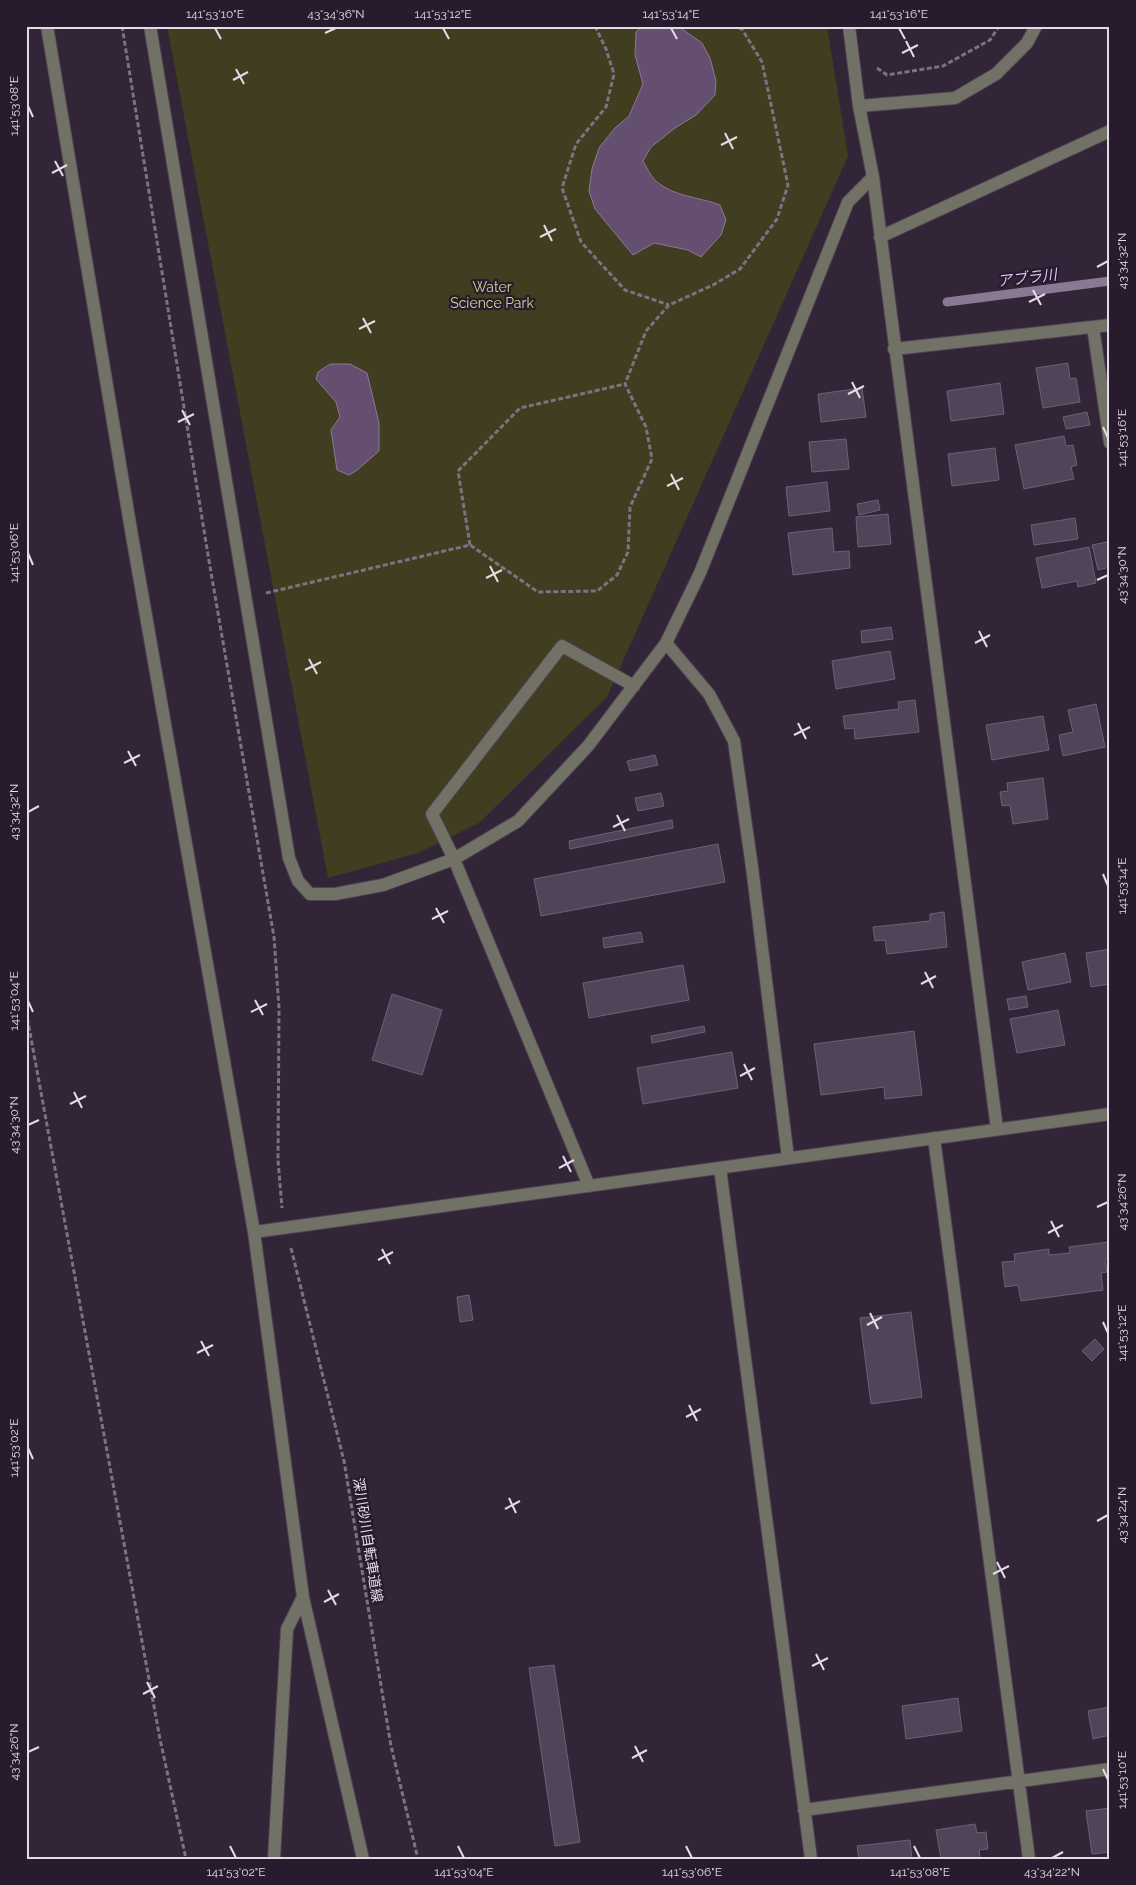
<svg xmlns="http://www.w3.org/2000/svg" width="1136" height="1885" viewBox="0 0 1136 1885" font-family="Raleway,'Noto Sans JP',sans-serif">
	<rect width="100%" height="100%" fill="#312537"/>
	<path fill="#403d20" d="M167 26H827L848 156 607 697 479 823 418 853 328 878Z"/>
	<path fill="#654f70" stroke="#8b7994" d="M642 26H678L702 43 710 58 716 81 715 95 696 115 675 128 651 147 643 161C647 168 651 177 657 182 675 197 699 197 720 205L726 220 721 235 701 257 688 250 654 243 633 255 595 209 589 191 592 169 599 148 615 128 629 116 643 84 635 55 636 32Z
		M330 364H350L367 373 379 423V451L356 471 349 475 337 470 331 430 340 417 336 402 316 379 318 372Z"/>
	<g fill="none" stroke-linecap="round" stroke-linejoin="round">
		<path stroke="#8b7994" stroke-width="9" d="M947 302 1110 281"/>
	</g>
	<path fill="#524458" stroke="#6e6075" d="M1068 363 1070 379 1076 378 1080 402 1043 408 1036 368Z
		M1000 383 1004 414 951 421 947 391Z
		M862 388 866 417 821 422 818 394Z
		M1087 412 1090 425 1066 429 1063 417Z
		M1064 436 1066 446 1073 445 1077 465 1071 467 1074 479 1024 489 1015 445Z
		M846 439 849 469 812 472 809 442Z
		M995 448 999 480 952 486 948 454Z
		M827 482 830 511 789 516 786 487Z
		M878 500 880 510 859 515 857 504Z
		M888 514 891 544 858 547 856 517Z
		M1075 518 1078 539 1034 545 1031 525Z
		M832 528 834 552 849 551 850 568 793 575 788 533Z
		M1107 542 1110 554V567L1098 570 1092 545Z
		M1089 547 1096 583 1078 587 1077 581 1042 588 1036 558Z
		M891 627 893 639 862 643 861 631Z
		M890 651 895 679 836 689 832 661Z
		M915 700 919 732 855 739 854 728 845 729 843 716 899 709 898 702Z
		M1096 704 1105 747 1063 756 1059 735 1073 732 1068 710Z
		M1043 716 1049 750 992 760 986 725Z
		M655 755 658 765 630 771 627 761Z
		M1043 778 1048 819 1013 824 1010 805 1002 806 1000 792 1008 791 1007 783Z
		M661 793 664 806 638 811 635 798Z
		M672 820 673 828 570 849 569 841Z
		M718 844 725 882 541 916 534 879Z
		M944 912 947 947 887 954 885 940 875 941 873 927 930 921V914Z
		M641 932 643 942 604 948 603 938Z
		M1110 949V984L1091 987 1086 953Z
		M1065 953 1071 982 1028 990 1022 962Z
		M683 965 689 1000 589 1018 583 983Z
		M392 994 442 1010 422 1075 372 1060Z
		M1026 996 1028 1007 1009 1010 1007 999Z
		M1058 1010 1065 1045 1017 1053 1010 1019Z
		M704 1026 705 1032 652 1043 651 1036Z
		M914 1031 922 1095 885 1099 884 1087 821 1095 814 1044Z
		M732 1052 738 1088 643 1104 637 1068Z
		M1109 1242 1110 1259H1105L1107 1272 1101 1273 1103 1290 1021 1301 1018 1285 1005 1287 1002 1262 1015 1261 1014 1254 1049 1249V1255L1070 1253 1069 1247Z
		M469 1295 473 1320 460 1322 457 1297Z
		M911 1312 922 1397 871 1404 860 1318Z
		M1095 1339 1104 1349 1092 1361 1082 1351Z
		M554 1665 580 1842 555 1846 529 1668Z
		M958 1698 962 1731 906 1739 902 1706Z
		M1110 1707V1735L1093 1739 1088 1711Z
		M1110 1808V1852L1092 1854 1086 1811Z
		M975 1824 977 1833 986 1832 988 1849 979 1850 980 1859H941L936 1830Z
		M910 1840 912 1859H859L857 1846Z"/>
	<g fill="none" stroke-linecap="round" stroke-linejoin="round">
		<defs>
			<path id="minor" d="M47 26 132 536 254 1232 303 1597 363 1859
				M150 26 289 858 298 881 310 894H335L383 885 454 859 518 821 588 746 666 643 700 573 848 202 873 177
				M849 26 859 106 873 177 997 1129
				M859 106 955 98 996 74 1027 43 1036 26
				M880 237 1110 131
				M1093 327 1110 443
				M894 349 1110 325
				M666 643 709 694 734 741 752 867 788 1158
				M934 1138 1029 1859
				M720 1168 811 1859
				M589 1186 454 859 432 814 562 646 634 686
				M254 1232 1110 1114
				M804 1810 1110 1769
				M274 1859 287 1629 303 1597"/>
		</defs>
		<use href="#minor" stroke="#4d4253" stroke-width="14"/>
		<path stroke="#7c7281" stroke-width="3" stroke-dasharray="5 2.5" stroke-linecap="butt" d="M122 26 208 555 274 937 279 1008 278 1160 282 1208
			M595 26 606 49 614 74 606 107 576 144 562 188 581 242 625 290 669 305
			M877 68 887 75 943 66 990 40 999 26
			M470 545 458 471 520 408 625 384
			M266 593 470 545 538 592 597 591 617 575 628 552 630 507 652 459 646 427 625 384 646 331 669 305 713 285 740 269 777 219 788 185 762 62 742 29 733 26
			M26 1011 160 1739 186 1859
			M291 1248 344 1461 391 1746 418 1859"/>
		<use href="#minor" stroke="#727166" stroke-width="12"/>
	</g>
	<path fill="none" stroke="#e3dbe7" stroke-width="2" d="M215 28 221 39M443 28 449 39M671 28 677 39M899 28 905 39M325 33 336 28M906 41 914 57M902 53 918 45M236 69 244 84M233 80 248 72M28 106 33 117M725 133 733 149M721 145 737 137M55 161 63 176M52 173 67 165M544 225 552 241M540 237 556 229M1097 267 1108 261M1033 290 1041 305M1029 302 1045 294M363 318 371 333M359 329 375 321M852 382 860 398M848 394 864 386M182 410 190 425M178 422 194 414M1103 427 1108 438M671 474 679 490M667 486 683 478M28 553 33 565M490 566 498 582M486 578 502 570M1097 580 1108 575M979 631 987 647M975 643 990 635M309 659 317 674M305 670 321 662M798 723 806 739M794 735 810 727M128 751 136 766M124 763 140 755M28 812 39 806M617 815 625 831M613 827 629 819M1103 874 1108 886M436 908 444 923M432 919 448 911M925 972 933 988M921 984 936 976M255 1000 263 1015M28 1001 33 1012M251 1012 267 1004M744 1064 752 1080M740 1076 755 1068M74 1092 82 1108M70 1104 86 1096M28 1125 39 1120M563 1156 571 1172M559 1168 574 1160M1097 1207 1108 1202M1051 1221 1059 1237M1048 1233 1063 1225M382 1249 390 1264M378 1260 393 1252M870 1313 878 1329M1103 1322 1108 1333M867 1325 882 1317M201 1341 209 1356M197 1353 213 1345M689 1405 697 1421M686 1417 701 1409M28 1448 33 1459M509 1498 516 1513M505 1509 520 1501M1097 1521 1108 1515M997 1562 1005 1578M993 1574 1009 1566M328 1590 336 1605M324 1602 339 1594M816 1654 824 1670M812 1666 828 1658M147 1682 155 1698M143 1694 158 1686M635 1746 643 1762M28 1752 39 1747M632 1758 647 1750M1103 1769 1108 1780M230 1846 236 1858M458 1846 464 1858M686 1846 692 1858M914 1846 920 1858M1052 1858 1063 1852"/>
	<g text-anchor="middle" dominant-baseline="central" stroke-width="4.5" stroke-linejoin="round" paint-order="stroke">
		<g font-size="14" fill="#d9d18c" stroke="#271b2d">
			<text x="492" y="287">Water<tspan x="492" dy="16">Science Park</tspan></text>
		</g>
		<g font-size="14" fill="#e3dbe7" stroke="#271b2d">
			<text transform="translate(368 1540) rotate(81)">深川砂川自転車道線</text>
		</g>
		<g font-size="15" font-style="italic" fill="#e7bff9" stroke="#271b2d">
			<text transform="translate(1027 278) rotate(-7)">アブラ川</text>
		</g>
	</g>
	<rect width="1136" height="1885" fill="none" stroke="#271b2d" stroke-width="55"/>
	<rect x="28" y="28" width="1080" height="1830" fill="none" stroke="#e3dbe7" stroke-width="2"/>
	<g font-size="12" text-anchor="middle" fill="#e3dbe7">
		<text x="215" y="18">141°53'10"E</text>
		<text x="336" y="18">43°34'36"N</text>
		<text x="443" y="18">141°53'12"E</text>
		<text x="671" y="18">141°53'14"E</text>
		<text x="899" y="18">141°53'16"E</text>
		<text transform="translate(14 106) rotate(-90)" y="4">141°53'08"E</text>
		<text transform="translate(1122 261) rotate(-90)" y="4">43°34'32"N</text>
		<text transform="translate(1122 438) rotate(-90)" y="4">141°53'16"E</text>
		<text transform="translate(14 553) rotate(-90)" y="4">141°53'06"E</text>
		<text transform="translate(1122 575) rotate(-90)" y="4">43°34'30"N</text>
		<text transform="translate(14 812) rotate(-90)" y="4">43°34'32"N</text>
		<text transform="translate(1122 886) rotate(-90)" y="4">141°53'14"E</text>
		<text transform="translate(14 1001) rotate(-90)" y="4">141°53'04"E</text>
		<text transform="translate(14 1125) rotate(-90)" y="4">43°34'30"N</text>
		<text transform="translate(1122 1202) rotate(-90)" y="4">43°34'26"N</text>
		<text transform="translate(1122 1333) rotate(-90)" y="4">141°53'12"E</text>
		<text transform="translate(14 1448) rotate(-90)" y="4">141°53'02"E</text>
		<text transform="translate(1122 1515) rotate(-90)" y="4">43°34'24"N</text>
		<text transform="translate(14 1752) rotate(-90)" y="4">43°34'26"N</text>
		<text transform="translate(1122 1780) rotate(-90)" y="4">141°53'10"E</text>
		<text x="236" y="1876">141°53'02"E</text>
		<text x="464" y="1876">141°53'04"E</text>
		<text x="692" y="1876">141°53'06"E</text>
		<text x="920" y="1876">141°53'08"E</text>
		<text x="1052" y="1876">43°34'22"N</text>
	</g>
</svg>
